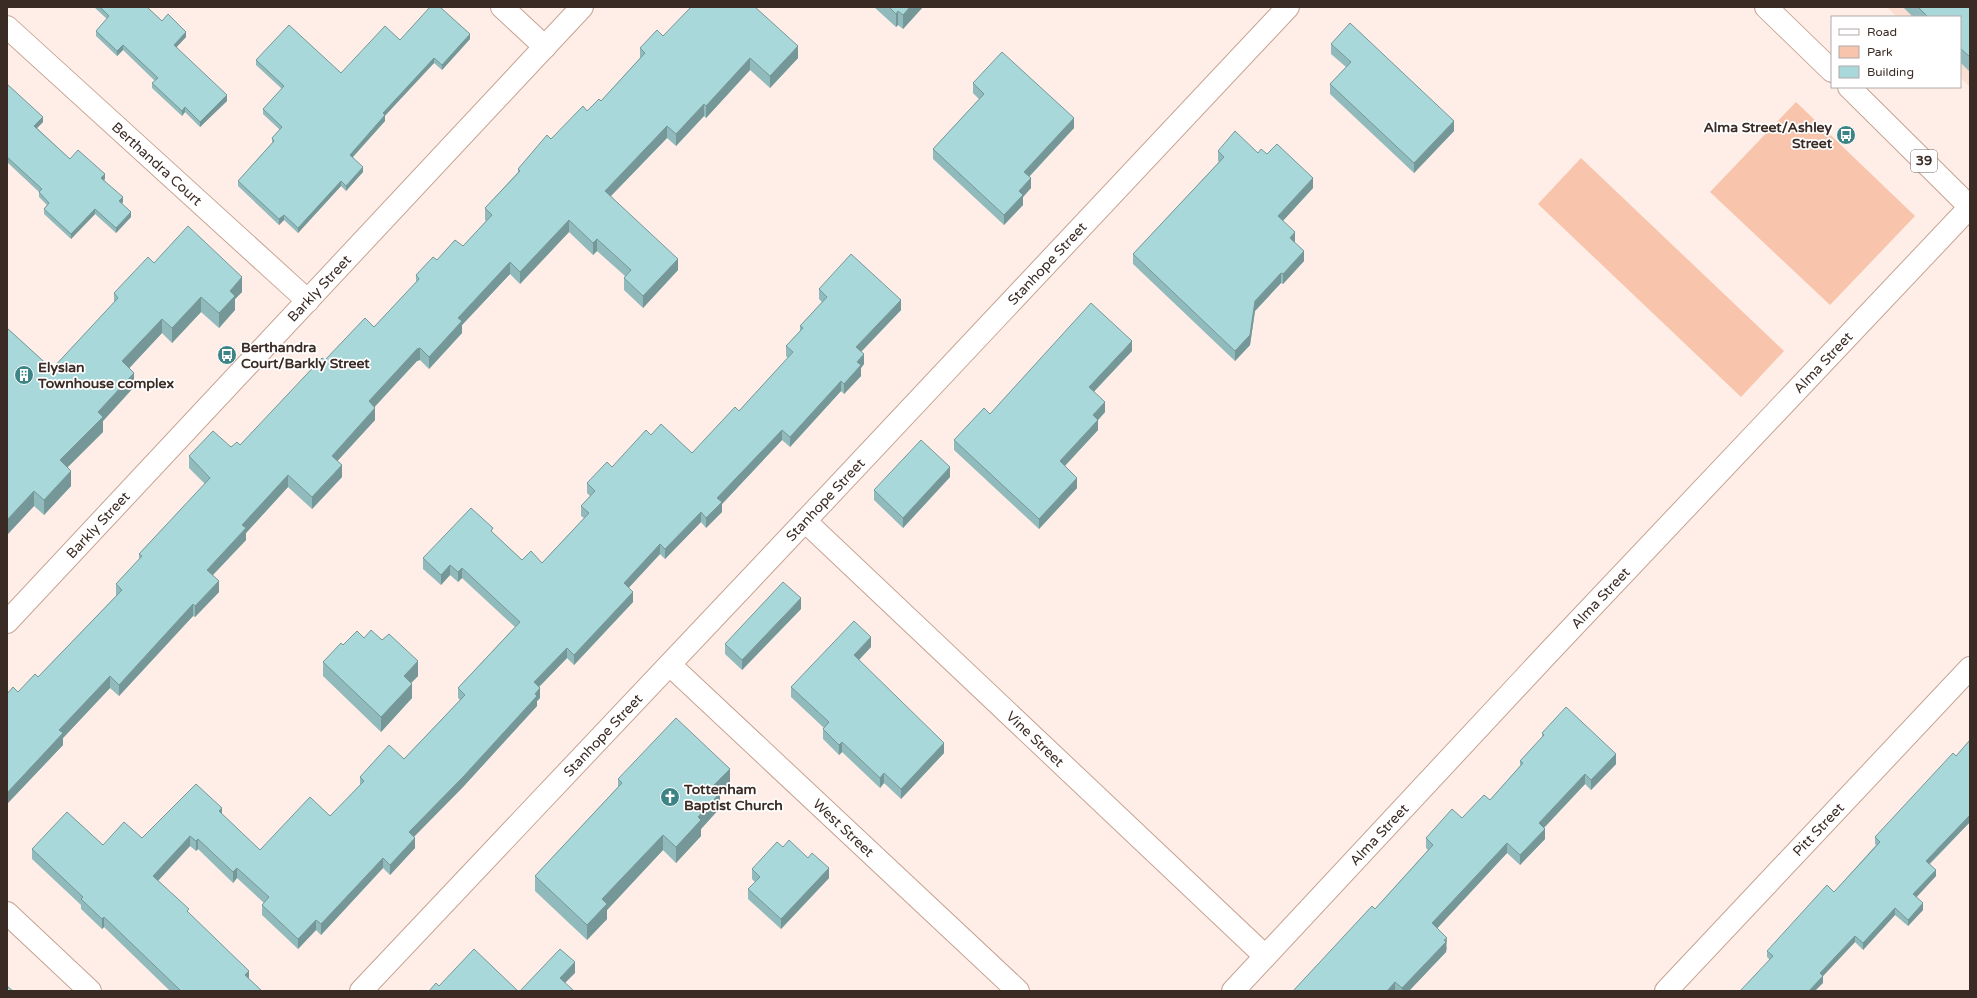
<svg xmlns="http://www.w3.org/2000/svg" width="1977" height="998" viewBox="0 0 1977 998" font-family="'Varela Round',sans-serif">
	<rect width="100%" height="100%" fill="#feeee7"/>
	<path fill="#faded1" d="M1887 7H1970V87L1960 77V17H1897Z"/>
	<path fill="#f8c4ac" d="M1796 102 1915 216 1830 305 1710 192Z
		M1581 158 1784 351 1741 397 1538 204Z"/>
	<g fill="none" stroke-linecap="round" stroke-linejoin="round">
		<defs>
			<g id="minor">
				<path d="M502 7 545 47"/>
				<path id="s1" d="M7 27 308 301"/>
				<path id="s2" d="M805 521 1265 956"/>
				<path id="s3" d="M7 622 582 7"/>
				<path id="s4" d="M670 665 1018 991"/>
				<path d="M7 913 90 991"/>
				<path id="s5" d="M361 991 805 521 1288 7"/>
				<path id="s6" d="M1233 991 1550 651 1970 207"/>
				<path id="s7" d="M1666 991 1970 668"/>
			</g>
			<path id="major" d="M1766 7 1832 71
				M1849 87 1970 207"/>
		</defs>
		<use href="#minor" stroke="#c8a392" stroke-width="24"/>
		<use href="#major" stroke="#c8a392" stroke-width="24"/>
		<use href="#minor" stroke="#fff" stroke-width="22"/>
		<use href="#major" stroke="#fff" stroke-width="22"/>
	</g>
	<path fill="#90babb" d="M94 7H147L162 21 186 37 176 47 227 101 200 127 185 112 182 116 152 88V83L155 81 123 50 117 56 96 36V31L107 19Z
		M874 7H923L903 29 898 25 896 27Z
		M1903 7H1970V72L1960 62V17H1913Z
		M663 36 798 58 770 88 750 70 706 118 704 116 676 146 667 138 611 196 678 270 643 308 624 290V278L625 276 597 251 593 255 569 232 520 284 510 274 462 325V333L429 369 420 360 417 361 374 407 375 420 337 461 342 477 312 509 288 487 246 533V540L213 575 219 592 195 617 193 616 119 696 110 688 63 738V745L7 804V694L18 692 38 677 116 596V584L139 560V554L205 484 189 468V456L240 445 325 360 374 327 416 283V275L437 260 463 246 486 221 485 220V208L518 172V169L551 139 601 101 640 58V48Z
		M470 39 442 70 434 63 385 115V121L353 157 363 172 346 191 341 186 298 233 284 220 279 225 238 186V181L272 143V138L280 130 263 114V109L282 89 256 65V60L341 73 400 40Z
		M1331 44 1454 131 1414 173 1330 94V84L1346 67 1331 54Z
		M973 83 1074 128 1029 177 1031 188 1023 197V205L1004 225 933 159V149L979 99 973 93Z
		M7 84 43 122 37 128 70 159 105 179 104 180 123 202 122 203 131 217 116 233 95 214 71 239 44 214V209L47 205 39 197V192L7 162Z
		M1218 151 1258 153 1267 154 1313 188 1283 221 1295 242V243L1304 261 1283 284 1281 283 1255 311 1250 345 1235 361 1133 264V254L1219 162 1218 161Z
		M154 263 242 292 235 299V310L219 328 201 312 172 343 162 333 129 368 134 387 103 421V432L67 467 71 486 44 515 34 506 7 535V328L52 369 114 303V293Z
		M819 289 901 310 861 352 864 364 861 368V376L844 394 841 391 790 447 782 440 722 504V512L706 528 701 522 665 559 660 554 629 587 633 602 574 665 567 658 539 687 540 698 537 701V706L463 787 414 836 415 848 390 875 383 868 321 935 316 930 298 949 262 915V905L264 903 237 878 233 883 198 849 196 851 190 846 158 881 249 979 262 991H170L104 927 102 929 81 909V905L32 859V849L103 845 142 838 222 815 260 850 330 816 360 786V777L404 759 460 700 458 698V688L515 627 462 578 458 582 450 575 441 585 423 569V558L493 533 522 560 542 563 584 518 581 516V506L590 496 587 493V483L612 467 651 435 692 453 739 411 788 358 786 356V346L800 331V326L822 302 819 299Z
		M1132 351 1094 391 1105 412 1098 420V430L1065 466 1077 488 1039 529 954 450V440L990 414Z
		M950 477 903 528 874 500V490Z
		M801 609 742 670 725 654V644Z
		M364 638 418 676 411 683 412 698 381 732 323 676V662L343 645Z
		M871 647 859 660 944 753 901 799 884 783 880 788 842 752 839 755 823 739V729L824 728 791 697V687Z
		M1542 733 1616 764 1591 790 1585 784 1544 828 1545 839 1520 865 1507 853 1437 928 1447 948 1446 952 1409 991H1293L1375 909 1428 850 1426 848V838L1462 818 1490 800 1520 766V761L1542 738Z
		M1970 740V822L1930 864 1936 876 1916 897 1923 910 1908 926 1895 915 1863 950 1855 942 1823 976V983L1770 960 1767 957V951L1834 892 1876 845 1875 844V837L1956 756Z
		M618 779 730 784 720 794V808L701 829V836L676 863 663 850 607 910V919L587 940 535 891V876L618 787Z
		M783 847 808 858 829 878 781 929 748 899V889L755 882 752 879V869Z"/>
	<path fill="#769798" d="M910 7H923L903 29V15Z
		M898 11V25L896 27V14Z
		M186 32V37L174 50V45Z
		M470 34V39L442 70V65Z
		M123 45V50L117 56V51Z
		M798 46V58L770 88V76Z
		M434 58V63L383 118V113Z
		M750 58V70L706 118V106Z
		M227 95V101L200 127V122Z
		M704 104V116L676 146V134Z
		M185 107V112L182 116V111Z
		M385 115V121L350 160V155Z
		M43 117V122L34 131V126Z
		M1074 118V128L1024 182V172Z
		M1454 121V131L1414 173V163Z
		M667 126V138L605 202V191Z
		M363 167V172L346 191V186Z
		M105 174V179L101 183V178Z
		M1031 178V188L1023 197V205L1004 225V215L1019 191Z
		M1313 178V188L1278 226V216Z
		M341 181V186L298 233V228Z
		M123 197V202L119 206V201Z
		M95 209V214L71 239V234Z
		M131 212V217L116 233V228Z
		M284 215V220L279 225V219Z
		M569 220V232L520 284V272Z
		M1295 232V242L1290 248V238Z
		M597 239V251L593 255V243Z
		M1304 251V261L1283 284V274Z
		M678 259V270L643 308V296Z
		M510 262V274L462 325V333L429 369V357L458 318Z
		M1281 273V283L1255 311 1250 345 1235 361V351L1255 301Z
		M242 277V292L235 299V310L219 328V313L230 291Z
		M201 297V312L172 343V328Z
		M901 300V310L856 357V347Z
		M162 319V333L122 376V361Z
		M1132 341V351L1089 397V387Z
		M420 348V360L417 361 369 413V401L417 349Z
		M864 354V364L861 368V376L844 394V384L857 362Z
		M134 373V387L103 421V432L60 475V460L98 412Z
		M841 381V391L790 447V437Z
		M1105 402V412L1098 420V430L1060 471V461L1093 415Z
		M375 408V420L332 467V456Z
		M782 430V440L722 504V512L706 528V518L717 498Z
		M342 465V477L312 509V497Z
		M950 467V477L903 528V518Z
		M71 471V486L44 515V500Z
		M288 475V487L246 533V540L207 581V570L242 525Z
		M1077 478V488L1039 529V519Z
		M34 491V506L7 535V520Z
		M701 512V522L665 559V549Z
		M660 544V554L624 593V583Z
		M450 565V575L441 585V575Z
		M462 568V578L458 582V572Z
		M219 581V592L195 617V606Z
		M633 592V602L574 665V655Z
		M801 598V609L742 670V660Z
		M193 604V616L119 696V685Z
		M871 637V647L854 665V655Z
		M567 648V658L534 692V682Z
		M418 661V676L404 690V676Z
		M110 676V688L63 738V745L7 804V793L59 730Z
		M412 684V698L381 732V717Z
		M540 688V698L537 701V706L463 787 409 842V832Z
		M842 742V752L839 755V745Z
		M944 743V753L901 799V789Z
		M1616 754V764L1591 790V780Z
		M730 769V784L720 794V808L701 829V836L676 863V847L698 817 713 786Z
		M884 773V783L880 788V778Z
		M1585 774V784L1539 833V823Z
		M222 808V818L219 811Z
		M1970 815V822L1926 867V861Z
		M1545 829V839L1520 865V855Z
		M663 835V850L607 910V919L587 940V925L602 899Z
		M190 836V846L153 886V876Z
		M415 838V848L390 875V865Z
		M198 839V849L196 851V841Z
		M1507 843V853L1432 934V923Z
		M383 858V868L321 935V924Z
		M237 868V878L233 883V872Z
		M829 868V878L781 929V919Z
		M1936 870V876L1913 901V894Z
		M1923 903V910L1908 926V920Z
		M1895 908V915L1863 950V943Z
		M104 917V927L102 929V919Z
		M316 920V930L298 949V939Z
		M1855 936V942L1823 976V983L1815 991H1809L1820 973Z
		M1447 938 1446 952 1409 991H1402V988Z
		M575 962V973L560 988V978Z
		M249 971V981L245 975Z
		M1395 982V991H1387Z"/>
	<path fill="#a8d8d9" stroke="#769798" d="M100 7H147L162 21 168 14 186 32 174 45 227 95 200 122 185 107 182 111 152 83 158 78 123 45 117 51 96 31 109 16Z
		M430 7H440L470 34 442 65 434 58 383 113 385 115 350 155 363 167 346 186 341 181 298 228 284 215 279 219 238 181 274 141 272 138 282 127 263 109 284 86 256 60 289 25 341 73 385 26 400 40Z
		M691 7H755L798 46 770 76 750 58 706 106 704 104 676 134 667 126 605 191 678 259 643 296 624 278 631 270 597 239 593 243 569 220 520 272 510 262 458 318 462 321 429 357 420 348 417 349 369 401 375 408 332 456 342 465 312 497 288 475 242 525 246 528 207 570 219 581 195 606 193 604 119 685 110 676 59 730 63 733 7 793V694L13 687 18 692 35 674 38 677 122 590 116 584 142 556 139 554 210 478 189 456 213 431 231 447 237 442 240 445 322 358 325 360 365 318 374 327 419 279 416 275 433 257 437 260 455 240 463 246 492 215 485 208 520 171 518 169 547 135 551 139 583 106 587 111 599 99 601 101 645 53 640 48 657 30 663 36Z
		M889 7H910L903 15 898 11 896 14Z
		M1918 7H1970V57L1960 48V17H1928Z
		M1350 23 1454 121 1414 163 1330 84 1351 62 1331 44Z
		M1002 52 1074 118 1024 172 1031 178 1019 191 1023 195 1004 215 933 149 984 94 973 83Z
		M7 84 43 117 34 126 70 159 78 150 105 174 101 178 123 197 119 201 131 212 116 228 95 209 71 234 44 209 49 203 39 192 42 189 7 157Z
		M1235 131 1258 153 1261 149 1267 154 1277 144 1313 178 1278 216 1295 232 1290 238 1304 251 1283 274 1281 273 1255 301 1250 335 1235 351 1133 254 1224 157 1218 151Z
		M188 226 242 277 230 291 235 296 219 313 201 297 172 328 162 319 122 361 134 373 98 412 103 417 60 460 71 471 44 500 34 491 7 520V328L52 369 118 298 114 293 148 257 154 263Z
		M851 254 901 300 856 347 864 354 857 362 861 365 844 384 841 381 790 437 782 430 717 498 722 502 706 518 701 512 665 549 660 544 624 583 633 592 574 655 567 648 534 682 540 688 535 694 537 696 463 777 409 832 415 838 390 865 383 858 321 924 316 920 298 939 262 905 269 897 237 868 233 872 198 839 196 841 190 836 153 876 189 909 187 911 249 971 245 975 262 991H181L104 917 102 919 81 899 83 897 32 849 67 812 103 845 124 822 142 838 196 784 222 808 219 811 260 850 310 797 330 816 364 781 360 777 389 745 404 759 465 695 458 688 520 622 462 568 458 572 450 565 441 575 423 558 471 508 493 528 491 531 522 560 531 551 542 563 589 513 581 506 595 491 587 483 607 462 612 467 646 430 651 435 661 424 692 453 735 407 739 411 793 352 786 346 803 328 800 326 827 297 819 289Z
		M1091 303 1132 341 1089 387 1105 402 1093 415 1098 420 1060 461 1077 478 1039 519 954 440 984 408 990 414Z
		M921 440 950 467 903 518 874 490Z
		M783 582 801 598 742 660 725 644Z
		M854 621 871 637 854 655 944 743 901 789 884 773 880 778 842 742 839 745 823 729 829 722 791 687Z
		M371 630 382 640 389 634 418 661 404 676 412 684 381 717 323 662 341 643 343 645 357 631 364 638Z
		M1566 707 1616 754 1591 780 1585 774 1539 823 1545 829 1520 855 1507 843 1432 923 1447 938 1444 940 1446 942 1402 988 1395 982 1387 991H1293L1372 906 1375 909 1433 845 1426 838 1452 809 1462 818 1484 795 1490 800 1523 763 1520 761 1544 735 1542 733Z
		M676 718 730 769 713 786 720 793 698 817 701 820 676 847 663 835 602 899 607 904 587 925 535 876 622 783 618 779Z
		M1970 740V815L1926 861 1936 870 1913 894 1923 903 1908 920 1895 908 1863 943 1855 936 1820 973 1823 976 1809 991H1740L1773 956 1767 951 1827 885 1834 892 1880 842 1875 837 1953 753 1956 756Z
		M789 840 808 858 812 853 829 868 781 919 748 889 760 877 752 869 777 842 783 847Z
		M474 949 518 991H429L436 983 439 986Z
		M560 949 575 962 560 978 574 991H520Z
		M7 986 13 991H7Z"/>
	<defs>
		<symbol id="bus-disc" viewBox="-11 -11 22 22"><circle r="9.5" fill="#3c8486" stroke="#fff"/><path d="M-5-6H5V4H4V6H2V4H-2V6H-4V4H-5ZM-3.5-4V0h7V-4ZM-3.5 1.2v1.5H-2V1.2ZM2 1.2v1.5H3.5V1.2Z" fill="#fff"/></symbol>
		<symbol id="building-disc" viewBox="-11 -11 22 22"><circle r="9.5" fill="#3c8486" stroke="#fff"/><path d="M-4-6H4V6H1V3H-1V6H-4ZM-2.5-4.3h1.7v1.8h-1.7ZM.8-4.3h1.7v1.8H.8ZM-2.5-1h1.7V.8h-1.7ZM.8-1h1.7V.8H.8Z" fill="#fff"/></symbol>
		<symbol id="church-disc" viewBox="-11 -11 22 22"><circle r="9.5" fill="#3c8486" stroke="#fff"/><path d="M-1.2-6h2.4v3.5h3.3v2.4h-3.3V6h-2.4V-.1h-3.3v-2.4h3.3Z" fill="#fff"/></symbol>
	</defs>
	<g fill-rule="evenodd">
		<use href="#bus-disc" x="1835" y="124" width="22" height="22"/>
		<use href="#bus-disc" x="216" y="344" width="22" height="22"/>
		<use href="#building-disc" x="13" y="364" width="22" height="22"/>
		<use href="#church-disc" x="659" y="786" width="22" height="22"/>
	</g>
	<g text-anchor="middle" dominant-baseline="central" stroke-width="3.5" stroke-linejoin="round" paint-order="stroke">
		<rect fill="#fff" stroke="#756b66" stroke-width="1" x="1911" y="150" width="26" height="22" rx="3"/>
		<g font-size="13" font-weight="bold" fill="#3a2b25">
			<text x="1924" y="161">39</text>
		</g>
		<g font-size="14" font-weight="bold" fill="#3a2b25" stroke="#fff" text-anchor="start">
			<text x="1832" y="127" text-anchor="end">Alma Street/Ashley<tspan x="1832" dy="16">Street</tspan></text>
			<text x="241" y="347">Berthandra<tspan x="241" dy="16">Court/Barkly Street</tspan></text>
			<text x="38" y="367">Elysian<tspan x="38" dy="16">Townhouse complex</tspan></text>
			<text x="684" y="789">Tottenham<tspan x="684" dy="16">Baptist Church</tspan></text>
		</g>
		<g font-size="14" fill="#3a2b25" stroke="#fff">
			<text stroke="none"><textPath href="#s1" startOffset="203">Berthandra Court</textPath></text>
			<text stroke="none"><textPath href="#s5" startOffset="1000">Stanhope Street</textPath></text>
			<text stroke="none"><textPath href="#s3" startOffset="457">Barkly Street</textPath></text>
			<text stroke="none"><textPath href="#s6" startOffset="862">Alma Street</textPath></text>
			<text stroke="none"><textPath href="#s5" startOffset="676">Stanhope Street</textPath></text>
			<text stroke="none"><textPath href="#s3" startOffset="133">Barkly Street</textPath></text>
			<text stroke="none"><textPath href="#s6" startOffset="538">Alma Street</textPath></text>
			<text stroke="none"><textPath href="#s5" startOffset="352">Stanhope Street</textPath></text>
			<text stroke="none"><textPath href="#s2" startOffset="317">Vine Street</textPath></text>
			<text stroke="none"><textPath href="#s4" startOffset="238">West Street</textPath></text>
			<text stroke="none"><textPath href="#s7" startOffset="222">Pitt Street</textPath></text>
			<text stroke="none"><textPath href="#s6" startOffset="214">Alma Street</textPath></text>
		</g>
	</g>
	<rect width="1977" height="998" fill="none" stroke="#3a2b25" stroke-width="16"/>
	<rect x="1831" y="16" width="130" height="72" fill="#ffffff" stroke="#b0aaa8"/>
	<rect x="1839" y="29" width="20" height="6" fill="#ffffff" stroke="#b0aaa8"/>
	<text x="1867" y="36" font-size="12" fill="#3a2b25">Road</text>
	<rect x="1839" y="46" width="20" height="12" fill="#f8c4ac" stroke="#b0aaa8"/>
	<text x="1867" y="56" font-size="12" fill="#3a2b25">Park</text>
	<rect x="1839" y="66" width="20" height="12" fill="#a8d8d9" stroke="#b0aaa8"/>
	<text x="1867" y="76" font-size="12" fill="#3a2b25">Building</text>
</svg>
